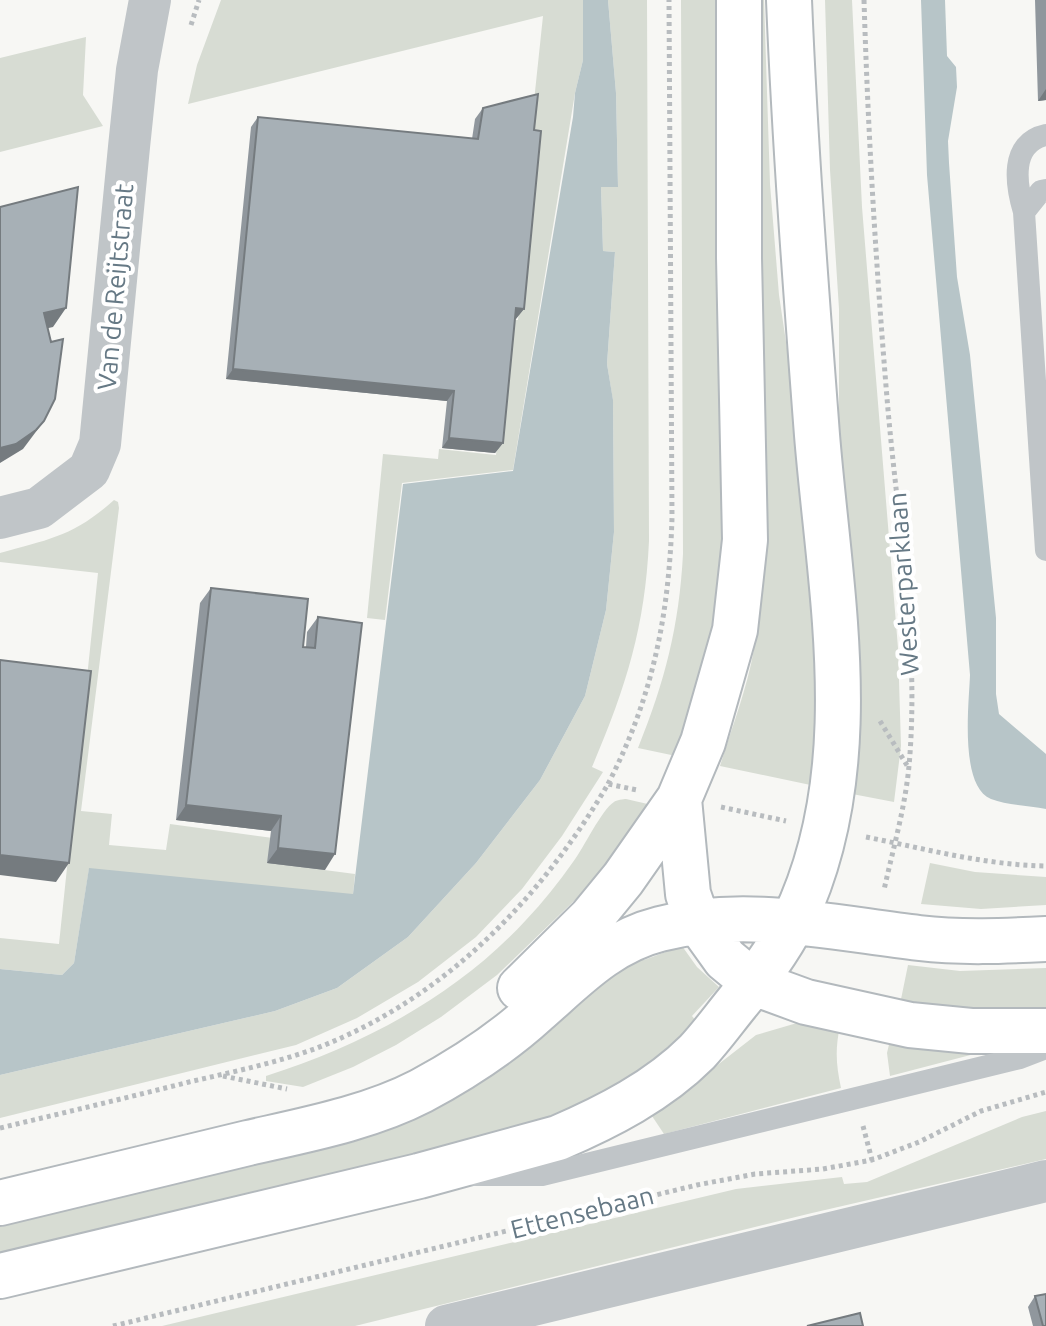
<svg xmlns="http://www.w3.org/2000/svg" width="1046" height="1326" viewBox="0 0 1046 1326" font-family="Ubuntu,sans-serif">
	<rect width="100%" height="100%" fill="#f7f7f4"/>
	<path fill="#d7dcd3" d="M221 0H583V60L575 93 513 470 402 483 385 620 367 618 383 454 438 459 439 449 496 455 510 320H518L536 140 530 139 543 16 188 104 197 65Z
		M608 0H647L649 541C645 628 626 687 592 767L603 772 562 836 522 889 476 937 418 982 357 1018 296 1045 0 1118V1075L275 1011 337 988 408 937 476 863 540 780 585 696 606 610 614 532 613 401 607 364 615 252 603 251 601 187 618 186 616 93Z
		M681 0H720L723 562 715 629 676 756 638 748C665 681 679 627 683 554Z
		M749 0H764L770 184 779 295 811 510 820 787 720 766C732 727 747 689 754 649 776 532 764 410 757 292 751 195 752 97 749 0Z
		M825 0H852L862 207 898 648 901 746 894 802 847 793 839 517V309L830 170Z
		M86 37 83 95 103 126 0 152V58Z
		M114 500 118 502 119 508 81 811 112 814 109 845 166 850 170 824 273 838 271 863 355 874 353 895 89 869 74 963 62 975 0 969V938L59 944 98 573 0 562V553C50 539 74 536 114 500Z
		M626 799 652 805 609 877 580 895 497 975 441 1017 396 1045 353 1067 303 1087 266 1081V1076C363 1045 456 996 526 920 543 902 559 882 573 862 583 849 602 809 614 802 616 800 624 799 626 799Z
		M930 863 975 872 1046 877V905L981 909 921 904Z
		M682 946 697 967 719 987 692 1016 696 1021C681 1035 666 1049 650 1062 604 1098 549 1118 494 1134L0 1254V1227L285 1157 640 953 644 960Z
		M908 965 960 971 1046 968V1012L899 1009Z
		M818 1022 840 1026C835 1049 836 1065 841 1088L664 1134 652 1116 756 1035 797 1023Z
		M891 1036 982 1052 890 1076 887 1053Z
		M1046 1111V1159L812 1213 355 1326H162L736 1189 842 1177 844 1184 867 1182 1022 1117Z"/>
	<path fill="#b7c5c8" d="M583 0H608L616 93 618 187H601L603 251 615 252 607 364 613 400 614 532 606 610 585 696 540 780 476 863 408 937 337 988 275 1011 0 1075V969L62 975 74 963 89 868 353 894 403 484 513 471 573 117 575 93 583 60Z
		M921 0H945L947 56 956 67 957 87 948 141 949 163 957 277 970 355 996 618V694L999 714 1046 754V809C1029 806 1007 805 991 799 959 786 969 703 970 675L927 175Z"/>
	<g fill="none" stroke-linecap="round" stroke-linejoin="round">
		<defs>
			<path id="secondary" d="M739 0V258L745 540 735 630 703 742 679 799 688 894 697 920 725 959 754 983 806 1002 910 1025 971 1031H1046
				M520 988 591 918 623 879 679 799
				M0 1203C83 1183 165 1163 248 1143 305 1130 369 1118 421 1091 462 1069 502 1043 536 1012 575 978 608 942 660 929 745 907 833 928 919 938 961 943 1004 941 1046 939
				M0 1276 419 1176 558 1138C607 1117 658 1091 697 1052 711 1037 724 1019 737 1003 758 977 779 950 794 920 867 768 830 595 817 435 806 290 795 145 789 0"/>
		</defs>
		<use href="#secondary" stroke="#b3b9bd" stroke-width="48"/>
		<path stroke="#b8bcbf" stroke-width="5" stroke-dasharray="4 4" stroke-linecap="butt" d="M864 0C868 133 876 266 887 398 897 520 920 643 909 766 905 808 893 849 884 890
			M191 25 199 0
			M880 721 908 767
			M608 784C653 697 669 615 672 518L669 0
			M721 807 786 821
			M866 837C927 849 984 865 1046 866
			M223 1076 287 1089
			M863 1126 872 1160
			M0 1128C63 1113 126 1098 189 1082 232 1072 276 1063 317 1048 444 999 541 899 608 784L637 790
			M113 1326 697 1185 755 1174 823 1169 872 1160 919 1142 981 1111 1046 1092"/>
		<path stroke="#c0c5c8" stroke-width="22" d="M1046 135C1009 143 1016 185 1024 212L1046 550
			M1024 212 1041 191 1046 190
			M476 1175H542L1020 1058 1046 1048"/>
		<path stroke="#c0c5c8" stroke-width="42" d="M0 518 39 508 89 470 100 444 129 147 137 70 150 0
			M446 1326 1046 1181"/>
		<use href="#secondary" stroke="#fff" stroke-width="44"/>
	</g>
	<path fill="#90979d" d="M1035 0H1046V100L1038 101Z
		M483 108 534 130 524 309 515 319 503 443 495 453 442 448 447 401 226 379 251 127 258 117 472 139 475 119Z
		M211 588 303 647H306L307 632 318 617 325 870 267 863 271 831 176 820 200 603Z
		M1035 1296 1046 1326H1033L1028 1307Z"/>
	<path fill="#757b7f" d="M1046 89V100L1038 101Z
		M66 308 53 327 31 332 44 313Z
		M516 308 524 309 516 319H509Z
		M233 369 454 391 447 401 226 379Z
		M44 421 23 449 0 463V448Z
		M449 438 503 443 495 453 442 448Z
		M186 805 281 816 271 831 176 820Z
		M278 848 335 854 325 870 267 863Z
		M0 855 69 863 56 882 0 875Z"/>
	<path fill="#a7b0b6" stroke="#757b7f" stroke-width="2" d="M538 94 534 130 541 131 524 309 516 308 503 443 449 438 454 391 233 369 258 117 478 139 483 108Z
		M78 187 66 308 44 313 51 342 63 339 55 399 44 421 36 430 16 444 0 448V207Z
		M211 588 308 599 303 647 315 648 318 617 362 623 335 854 278 848 281 816 186 805Z
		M0 660 91 671 69 863 0 855Z
		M1046 1294V1326H1043L1035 1296Z
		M860 1313 863 1326H807Z"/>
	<g text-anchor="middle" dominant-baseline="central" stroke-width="8" stroke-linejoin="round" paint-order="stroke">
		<g font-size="26" fill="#667985" stroke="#fff">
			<text transform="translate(115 287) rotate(-85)">Van de Reijtstraat</text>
			<text transform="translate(903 584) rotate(-94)">Westerparklaan</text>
			<text transform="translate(582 1212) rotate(-14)">Ettensebaan</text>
		</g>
	</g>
</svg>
